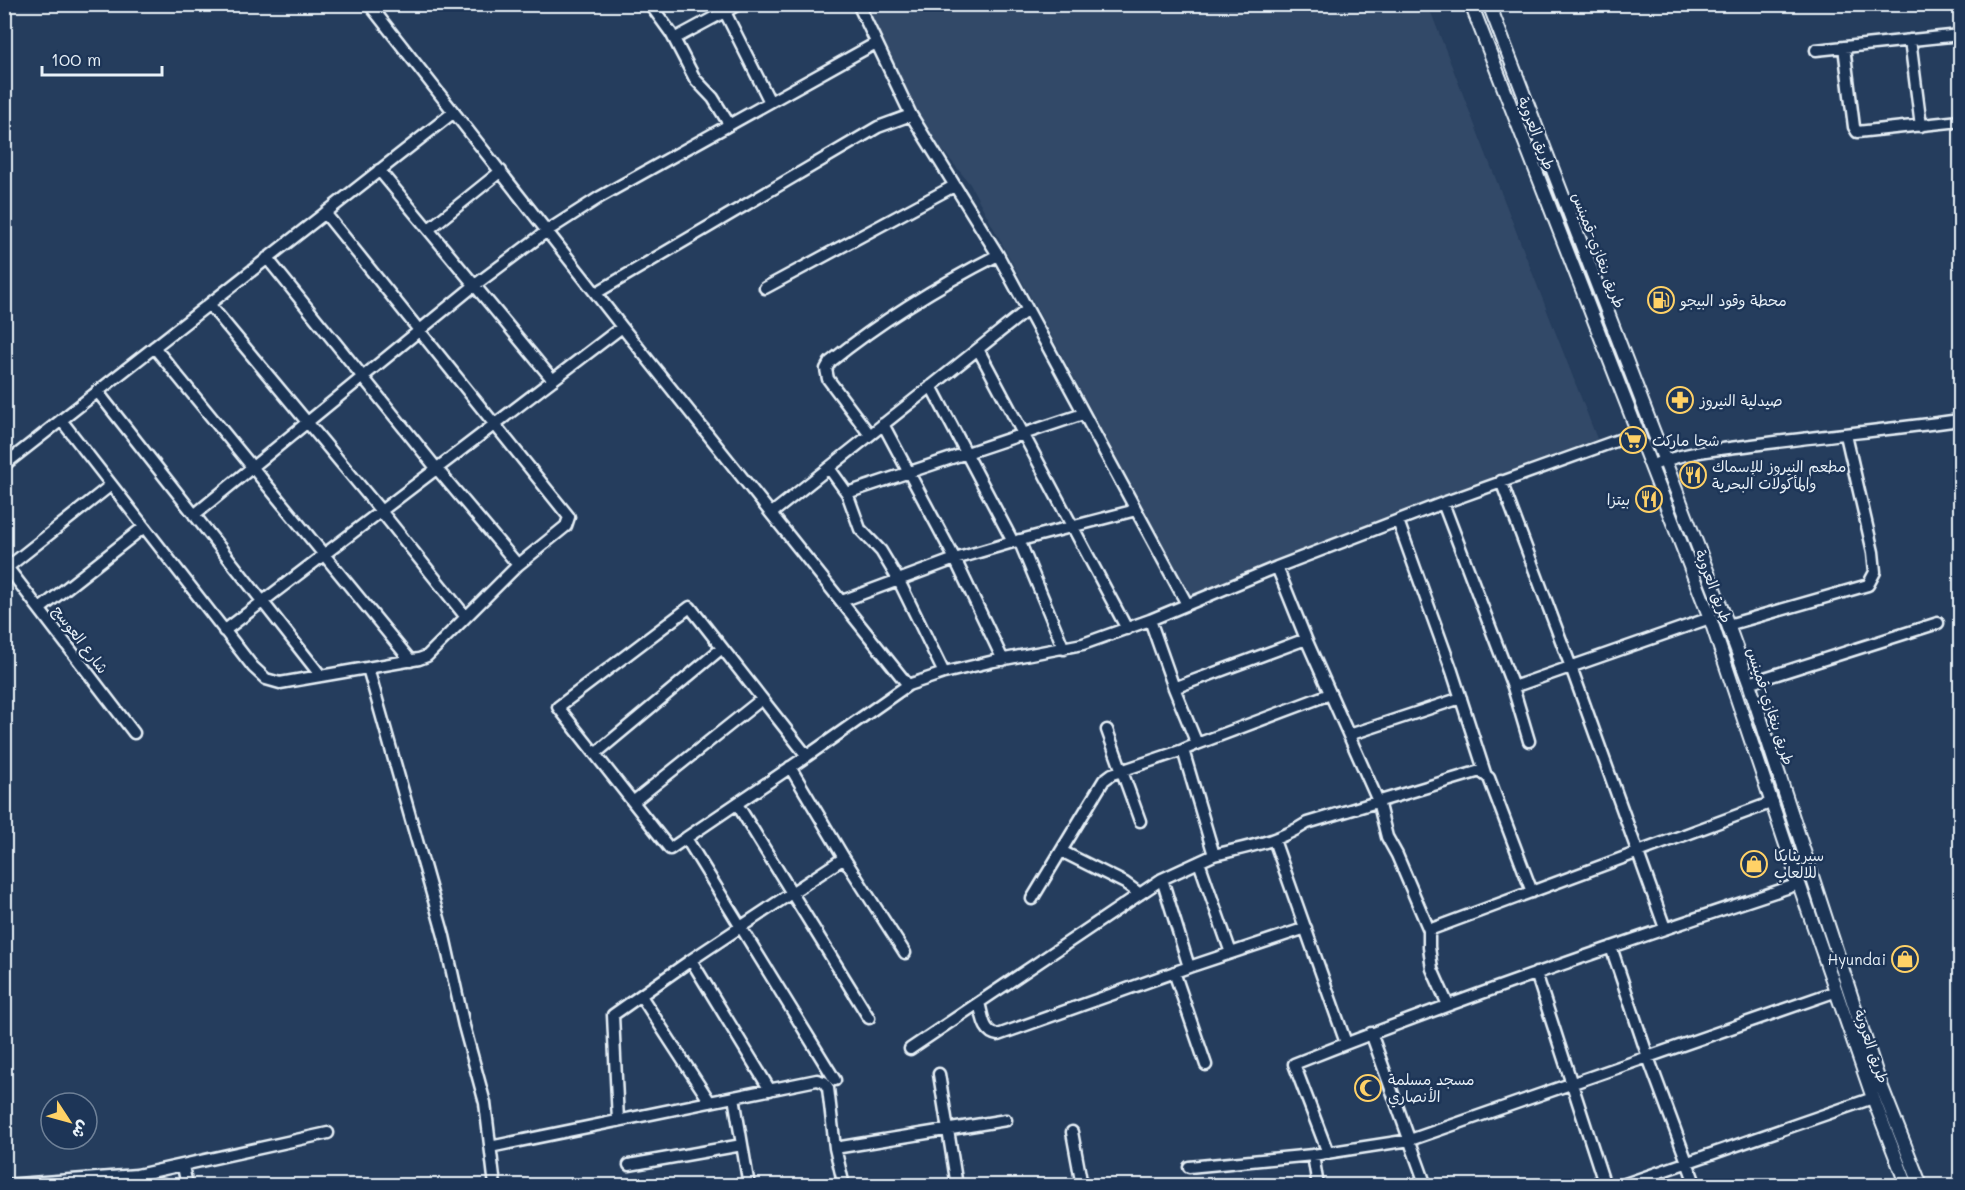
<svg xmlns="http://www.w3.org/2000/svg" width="1965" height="1190" viewBox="0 0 1965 1190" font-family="Mali,'Playpen Sans Arabic',sans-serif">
	<rect width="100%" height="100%" fill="#253d5d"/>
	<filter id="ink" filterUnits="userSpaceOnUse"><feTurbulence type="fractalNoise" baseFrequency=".0167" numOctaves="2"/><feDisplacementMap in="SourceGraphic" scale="12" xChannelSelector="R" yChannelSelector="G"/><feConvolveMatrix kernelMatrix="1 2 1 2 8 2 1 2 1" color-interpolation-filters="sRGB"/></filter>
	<g filter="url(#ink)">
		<path fill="#334a68" d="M864 5H1428L1597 439 1191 596 970 184 927 131Z"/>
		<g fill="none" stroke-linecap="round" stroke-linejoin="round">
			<defs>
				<path id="minor" d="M369 4 622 327 908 685 944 673 994 661 1083 644 1150 620 1277 567 1443 503 1638 433
					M650 4 671 33 695 79 713 98 729 124
					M721 4 770 102
					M858 4 911 115 998 255 1187 604
					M674 39 739 4
					M1910 40 1921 126
					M1844 47 1854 127 1857 132 1960 121
					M1816 50 1960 35
					M379 170 553 380
					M429 229 501 171
					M267 258 437 469 518 565
					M765 288 954 186
					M596 293 878 127 911 115
					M209 304 381 511 466 617
					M154 347 411 661
					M978 349 1127 629
					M931 386 1013 542
					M97 391 321 676
					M61 420 253 667 266 679 280 683 419 659 427 656 518 565 566 526 569 517 325 213
					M883 424 955 559 1003 660
					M870 435 828 379 826 369 830 362C882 320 939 285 998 255
					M4 465 454 112
					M1651 466C1680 453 1713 450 1745 446 1817 436 1889 430 1960 420
					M829 468 847 493 860 529 881 551 899 581 944 673
					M1501 481 1571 667 1665 928
					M847 493 1083 414
					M1443 503 1513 687 1710 618
					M772 513 1027 310
					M194 515 475 285 547 231 600 197 876 43
					M1398 521 1452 671 1485 773
					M1019 540 1064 649
					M4 563 134 733
					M8 567 111 485
					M1277 567 1306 639 1378 801 1387 837 1397 855 1429 930V947L1432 969 1448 1005
					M842 601 955 559 1013 542 1136 510
					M40 609 144 527
					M1150 620 1174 688 1197 744
					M1728 625 1868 585 1875 572 1873 552 1846 435
					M224 631 622 327
					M368 668 444 936 464 1026 485 1103 495 1186
					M1749 683 1938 623
					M1513 687 1529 741
					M1174 688 1306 639
					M1107 730 1140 821
					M1349 735 1461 698
					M595 754 722 648
					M790 767 844 858 905 953
					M633 802 762 699
					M737 804 869 1018
					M686 838 807 756
					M1274 840 1346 1043
					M1061 851 1125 883 1140 894
					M1214 855C1246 847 1278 842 1307 823L1480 771 1489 778 1532 892
					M1199 862 1231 953
					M1162 879 1189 967 1306 928
					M1032 899 1104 780 1112 774 1183 750
					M1429 930 1773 802
					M1611 947 1648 1057 1696 1186
					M691 960 770 1090
					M1174 972 1206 1065
					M1536 973 1605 1186
					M641 996 710 1102
					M979 1003C983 1016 983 1033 998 1035L1189 967
					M1371 1033 1426 1186
					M910 1049 1162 879 1214 855 1183 750 1197 744 1330 694
					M939 1074 957 1186
					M835 1080 686 838 670 849 558 707 690 607 807 756 908 685
					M734 1097 749 1186
					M618 1121 613 1015 691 960 844 858
					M1072 1132 1082 1186
					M490 1147 817 1080 824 1082 828 1088 835 1148 844 1186
					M835 1148 1006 1120
					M1328 1153 1294 1064C1460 998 1629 940 1799 884
					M1313 1155 1318 1186
					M629 1165 742 1145
					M183 1166 187 1186
					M1189 1167 1313 1155 1410 1140 1837 991
					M4 1185 137 1175 328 1133
					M1619 1186 1873 1098"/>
				<path id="major" d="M1471 4 1710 618 1799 884 1873 1098 1907 1186
					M1489 4 1728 625 1749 683 1877 1075 1921 1186"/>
			</defs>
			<use href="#minor" stroke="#e8f1f8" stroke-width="15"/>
			<use href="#major" stroke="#e8f1f8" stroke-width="16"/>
			<use href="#minor" stroke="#1d3557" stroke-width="10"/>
			<use href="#major" stroke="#1d3557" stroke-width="12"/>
		</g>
	</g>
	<defs>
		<symbol id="fuel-ring" viewBox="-11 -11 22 22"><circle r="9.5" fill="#1d3557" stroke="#ffd166" stroke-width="1.5"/><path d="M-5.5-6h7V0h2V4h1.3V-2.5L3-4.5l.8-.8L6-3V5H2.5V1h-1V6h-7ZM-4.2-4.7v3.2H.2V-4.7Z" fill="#ffd166"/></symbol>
		<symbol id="pharmacy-ring" viewBox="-11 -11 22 22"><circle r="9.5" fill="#1d3557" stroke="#ffd166" stroke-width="1.5"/><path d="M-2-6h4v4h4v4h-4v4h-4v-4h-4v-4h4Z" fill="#ffd166"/></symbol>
		<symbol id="supermarket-ring" viewBox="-11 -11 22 22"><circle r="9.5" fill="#1d3557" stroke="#ffd166" stroke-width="1.5"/><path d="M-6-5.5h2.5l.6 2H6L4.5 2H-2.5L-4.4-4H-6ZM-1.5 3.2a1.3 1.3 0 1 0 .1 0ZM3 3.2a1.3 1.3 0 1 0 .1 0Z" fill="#ffd166"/></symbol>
		<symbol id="restaurant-ring" viewBox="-11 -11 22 22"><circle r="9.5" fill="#1d3557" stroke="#ffd166" stroke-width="1.5"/><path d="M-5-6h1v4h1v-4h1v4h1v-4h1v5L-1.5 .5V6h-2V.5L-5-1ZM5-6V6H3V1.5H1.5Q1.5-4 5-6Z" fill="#ffd166"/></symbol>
		<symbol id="shop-ring" viewBox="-11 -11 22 22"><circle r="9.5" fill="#1d3557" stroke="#ffd166" stroke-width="1.5"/><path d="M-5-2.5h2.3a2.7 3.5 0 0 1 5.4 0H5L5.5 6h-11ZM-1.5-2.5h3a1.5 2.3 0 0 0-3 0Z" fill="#ffd166"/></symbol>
		<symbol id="mosque-ring" viewBox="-11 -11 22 22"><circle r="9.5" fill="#1d3557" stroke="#ffd166" stroke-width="1.5"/><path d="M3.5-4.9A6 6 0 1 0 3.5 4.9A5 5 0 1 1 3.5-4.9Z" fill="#ffd166"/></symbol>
	</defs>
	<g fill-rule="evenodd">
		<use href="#fuel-ring" x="1646" y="285" width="30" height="30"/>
		<use href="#pharmacy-ring" x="1665" y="385" width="30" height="30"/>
		<use href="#supermarket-ring" x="1618" y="425" width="30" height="30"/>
		<use href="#restaurant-ring" x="1678" y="460" width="30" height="30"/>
		<use href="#restaurant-ring" x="1634" y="484" width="30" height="30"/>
		<use href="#shop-ring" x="1739" y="849" width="30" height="30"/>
		<use href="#shop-ring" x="1890" y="944" width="30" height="30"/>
		<use href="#mosque-ring" x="1353" y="1073" width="30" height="30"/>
	</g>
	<g text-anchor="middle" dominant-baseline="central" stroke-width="5" stroke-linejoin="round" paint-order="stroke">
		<g font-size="15" fill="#e8f1f8" stroke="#1d3557">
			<text transform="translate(1537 133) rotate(69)">طريق العروبة</text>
			<text transform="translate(1599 250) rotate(69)">طريق بنغازي-قمينس</text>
			<text transform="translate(1714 586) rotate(69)">طريق العروبة</text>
			<text transform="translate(81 639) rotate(53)">شارع العوسج</text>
			<text transform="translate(1771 706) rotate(72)">طريق بنغازي-قمينس</text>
			<text transform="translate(1872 1046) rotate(71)">طريق العروبة</text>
		</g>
		<g font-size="15" fill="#e8f1f8" stroke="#1d3557" text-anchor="start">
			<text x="1680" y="300">محطة وقود البيجو</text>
			<text x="1700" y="400">صيدلية النيروز</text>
			<text x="1652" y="440">شحا ماركت</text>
			<text x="1712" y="466">مطعم النيروز للإسماك<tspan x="1712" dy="17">والمأكولات البحرية</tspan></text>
			<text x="1630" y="499" text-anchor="end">بيتزا</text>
			<text x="1774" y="855">سيرينايكا<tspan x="1774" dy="17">للالعاب</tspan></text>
			<text x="1886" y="959" text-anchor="end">Hyundai</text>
			<text x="1388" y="1079">مسجد مسلمة<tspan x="1388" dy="17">الأنصاري</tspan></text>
		</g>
	</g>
	<rect width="1965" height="1190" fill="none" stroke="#1d3557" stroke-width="24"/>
	<rect x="12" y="12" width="1941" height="1166" fill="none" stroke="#e8f1f8" stroke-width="2" filter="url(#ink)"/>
	<g transform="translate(69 1121) rotate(126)"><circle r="28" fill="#1d3557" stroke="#6e8097" stroke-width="1.5"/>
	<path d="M0-4.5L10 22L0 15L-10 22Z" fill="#ffd166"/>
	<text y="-9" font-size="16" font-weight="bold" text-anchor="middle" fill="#e8f1f8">ش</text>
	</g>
	<path d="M42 66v9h120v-9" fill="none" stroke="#e8f1f8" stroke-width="3"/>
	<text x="51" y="66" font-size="18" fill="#e8f1f8" stroke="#1d3557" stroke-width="4.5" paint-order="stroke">100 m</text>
</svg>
